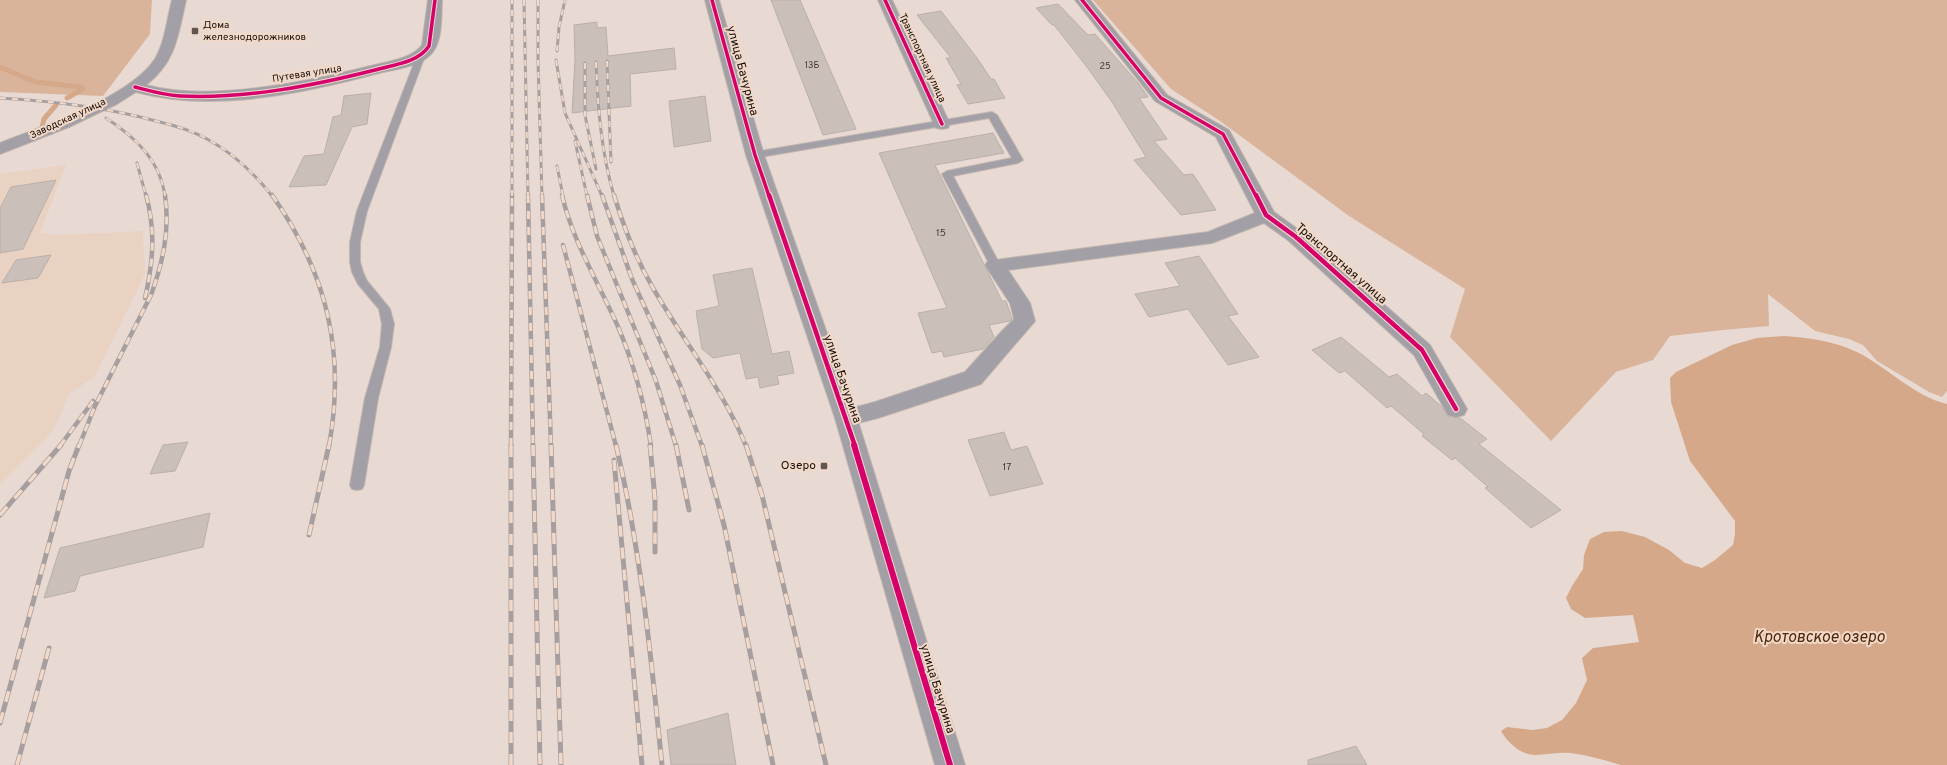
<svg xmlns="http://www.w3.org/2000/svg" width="1947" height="765" viewBox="0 0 1947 765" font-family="Overpass,sans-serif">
	<rect width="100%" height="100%" fill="#e8dad2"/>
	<path fill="#ead2c2" d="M66 165 40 233 57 235 143 231 145 274 95 376 68 395 61 416 47 438 0 485V174Z"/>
	<path fill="#dab49a" d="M0 0H152L150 34 103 96 0 92Z
		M1093 0H1947V391L1942 397 1929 392 1877 361 1863 345 1849 339 1815 331 1768 294 1769 326 1723 330 1670 336 1653 360 1616 372 1551 441 1450 337 1465 289 1349 216 1220 121 1171 89Z"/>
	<path fill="#d5a889" d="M1784 336C1810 338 1835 341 1859 353 1889 369 1914 396 1947 404V765H1621C1604 760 1587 755 1570 753 1558 752 1547 755 1535 755 1521 755 1508 743 1501 731L1507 727 1532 730 1547 728 1562 720 1576 703 1587 680 1582 658 1593 648 1639 642 1633 615 1585 618 1571 609 1566 598 1572 586 1583 569 1584 555 1590 539 1604 532 1622 531 1645 537 1669 550 1685 563 1702 568 1715 560 1733 545 1735 534V521L1690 461 1671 402 1670 378 1676 372 1732 345 1757 338Z"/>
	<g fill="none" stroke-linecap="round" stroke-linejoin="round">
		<path stroke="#d5a889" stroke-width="5" d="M0 67 35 82 82 87 83 89 67 98
			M42 127 44 119 56 105"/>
	</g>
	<path fill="#cbc0b9" stroke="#baafa9" d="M771 0H800L856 129 823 135Z
		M1058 4 1088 35 1095 34 1139 84 1148 97 1139 98 1167 139 1154 141 1184 175 1193 174 1216 210 1181 215 1134 160 1146 157 1112 102 1087 67 1054 25H1052L1036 8Z
		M941 11 977 58 991 79H994L1005 98 968 104 957 85 961 84 946 58H951L917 15Z
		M597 22V28L606 27 608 56 674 48 676 69 630 74 631 106 572 113 575 60 574 25Z
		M371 93 367 124 352 127 326 185 289 187 304 156 324 154 333 117 341 115 344 96Z
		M705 96 711 141 674 147 669 101Z
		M993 133 1004 153 935 165 1002 301H1006L1012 319 1010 321 989 325 994 337 983 349 944 357 942 351 932 353 918 313 947 308 879 153Z
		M56 180 23 249 0 253V208L11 187Z
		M51 255 38 278 2 283 16 260Z
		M1199 256 1238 314 1228 316 1259 357 1228 365 1188 309 1149 317 1135 294 1180 286 1165 263Z
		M752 268 772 354 789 351 794 373 777 376 779 384 760 388 758 377 746 379 740 353 713 358 702 349 696 311 719 306 713 275Z
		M1341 337 1389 377 1397 374 1422 396 1426 393 1441 406 1448 416 1460 418 1487 439 1479 444 1561 510 1531 528 1485 488 1488 487 1455 458 1452 460 1422 436 1424 434 1391 406 1387 408 1345 371 1339 373 1312 350Z
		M1004 432 1011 450 1027 446 1043 484 990 496 968 440Z
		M188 442 175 471 150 474 163 445Z
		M210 513 203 547 80 576 75 591 44 598 60 548Z
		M728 713 736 765H671L667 730Z
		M1356 746 1367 765H1308V760Z"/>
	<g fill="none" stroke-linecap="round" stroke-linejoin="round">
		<defs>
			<path id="service" d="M422 50 426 53 367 211 360 242V262L363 272 367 281 390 309 394 324 391 347 378 398 364 485 362 489 357 490 352 489 350 485 365 398 380 347 382 324 379 309 358 284 352 272 350 262V242L357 211 418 53Z
				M992 112 997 115 1023 160 1018 163 953 176 1000 265 995 268 990 265 942 174 947 171 1012 158 989 118 755 158 750 155 755 152Z"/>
			<path id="minor" d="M172 0H186C178 35 176 62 146 85 208 102 307 82 370 66 386 62 412 59 422 45L428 0H442C441 16 443 40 432 53 420 67 396 69 379 73 304 93 213 113 136 92L117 104 69 127 0 154V143C43 126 129 98 155 59 165 42 167 19 172 0Z
				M878 0H892L950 124 948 128 942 129 936 128 934 124Z
				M1075 0H1090L1167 95 1229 130 1274 212 1303 233 1430 345 1467 409 1464 415 1456 417 1448 415 1414 355 1289 241 1264 223 1212 243 1008 270 1030 303 1035 321 981 384 878 418 846 426 838 424 835 418 838 412 875 402 965 372 1001 332 1014 319 1010 303 985 265 988 261 1208 232 1255 213 1216 137 1155 101Z"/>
			<path id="tertiary" d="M705 0H719L764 155 857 418 965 765H935L835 418 746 155Z"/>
		</defs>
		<use href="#service" stroke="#c1b6af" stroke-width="2"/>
		<use href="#minor" stroke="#c1b6af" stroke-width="2"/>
		<use href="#tertiary" stroke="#c1b6af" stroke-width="2"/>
		<use href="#service" fill="#a29fa6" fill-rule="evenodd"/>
		<use href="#minor" fill="#a29fa6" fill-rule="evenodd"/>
		<use href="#tertiary" fill="#a29fa6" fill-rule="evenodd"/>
		<defs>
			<path id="rail-far2" d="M524 0 528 196
				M538 0V61L542 196
				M557 51 559 27 565 0
				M556 60 565 113 602 196
				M607 61 611 162
				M596 62C598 109 601 151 614 196
				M585 63V115L596 169
				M0 98C53 101 105 107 156 121 173 125 191 130 207 139 233 153 254 173 272 196
				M106 118C135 137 160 160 165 196
				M575 141 587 196
				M137 163 146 196
				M557 166 563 196
				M512 196V0"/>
			<path id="rail-far1" d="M272 195C327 273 346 352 329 446
				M528 195 533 446
				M542 195 551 446
				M562 195C573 243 600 285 619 329 635 367 645 406 651 446
				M587 195 597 236 656 381 676 446
				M602 195 632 279 680 385 702 446
				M614 195C624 228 636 259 653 288 684 342 723 389 746 446
				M563 245 616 446
				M145 298C153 263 156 231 146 195
				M60 446 93 401
				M79 446 95 406 151 295C163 262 170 230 165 195
				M511 446 512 195"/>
			<path id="rail" d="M533 445 540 765
				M551 445 561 765
				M616 445C641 551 651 658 662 765
				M650 445 655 499V552
				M676 445 689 510
				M702 445 724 525 773 765
				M746 445 762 495 826 765
				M614 460 642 765
				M0 515 61 445
				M309 535 329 445
				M0 723 69 471 79 445
				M17 765 49 648
				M511 765V445"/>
		</defs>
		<use href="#rail-far2" stroke="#a79f9f" stroke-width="3"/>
		<use href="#rail-far1" stroke="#a79f9f" stroke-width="4.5"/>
		<use href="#rail" stroke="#a79f9f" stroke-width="5"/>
		<use href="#rail-far2" stroke="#f2d8c8" stroke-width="2" stroke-dasharray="6" stroke-linecap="butt"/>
		<use href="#rail-far1" stroke="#f2d8c8" stroke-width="3" stroke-dasharray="8" stroke-linecap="butt"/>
		<use href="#rail" stroke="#f2d8c8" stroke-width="3.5" stroke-dasharray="11" stroke-linecap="butt"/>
		<defs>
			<path id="cycleway-far2" d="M712 0 755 155 769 196
				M885 0 942 124
				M1082 0 1161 98 1223 134 1256 196
				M135 87C150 91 164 95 180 96 245 99 312 86 375 70 392 65 418 63 429 46L435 0"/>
			<path id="cycleway-far1" d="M769 195 855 446
				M1256 195 1266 215 1296 237 1422 350 1456 409"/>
			<path id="cycleway" d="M854 445 950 765"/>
		</defs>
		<use href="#cycleway-far2" stroke="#f2d8c8" stroke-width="5.5"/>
		<use href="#cycleway-far1" stroke="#f2d8c8" stroke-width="7"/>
		<use href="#cycleway" stroke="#f2d8c8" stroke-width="8"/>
		<use href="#cycleway-far2" stroke="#d6006c" stroke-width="3.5"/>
		<use href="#cycleway-far1" stroke="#d6006c" stroke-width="4.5"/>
		<use href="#cycleway" stroke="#d6006c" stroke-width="6"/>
	</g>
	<g fill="#60554f" stroke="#f2d8c8" stroke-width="1.5">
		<rect x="191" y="27" width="8" height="8" rx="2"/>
		<rect x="820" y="462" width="8" height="8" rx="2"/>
	</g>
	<g text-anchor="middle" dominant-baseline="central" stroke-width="4" stroke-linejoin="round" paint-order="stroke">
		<g font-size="9" fill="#443a35">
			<text x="812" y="65">13Б</text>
			<text x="1105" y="66">25</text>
		</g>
		<g font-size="10" fill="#170e09" stroke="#f2d8c8" text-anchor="start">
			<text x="203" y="25">Дома<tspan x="203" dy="12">железнодорожников</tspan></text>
		</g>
		<g font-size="10" fill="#170e09" stroke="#f2d8c8">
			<text transform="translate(922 58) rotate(65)">Транспортная улица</text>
			<text transform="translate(307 74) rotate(-9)">Путевая улица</text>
			<text transform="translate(68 119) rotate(-25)">Заводская улица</text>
		</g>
		<g font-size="10" fill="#443a35">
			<text x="941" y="233">15</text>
			<text x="1007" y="467">17</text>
		</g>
		<g font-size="12" fill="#170e09" stroke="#f2d8c8">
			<text transform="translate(742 71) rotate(75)">улица Бачурина</text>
			<text transform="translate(1341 264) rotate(41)">Транспортная улица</text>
			<text transform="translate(842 379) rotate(71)">улица Бачурина</text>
			<text transform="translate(937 689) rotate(73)">улица Бачурина</text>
		</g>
		<g font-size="12" fill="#170e09" stroke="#f2d8c8" text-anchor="end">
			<text x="816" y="466">Озеро</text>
		</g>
		<g font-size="16" font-style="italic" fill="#4c2606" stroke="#f2d8c8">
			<text x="1819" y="638">Кротовское озеро</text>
		</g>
	</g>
</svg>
